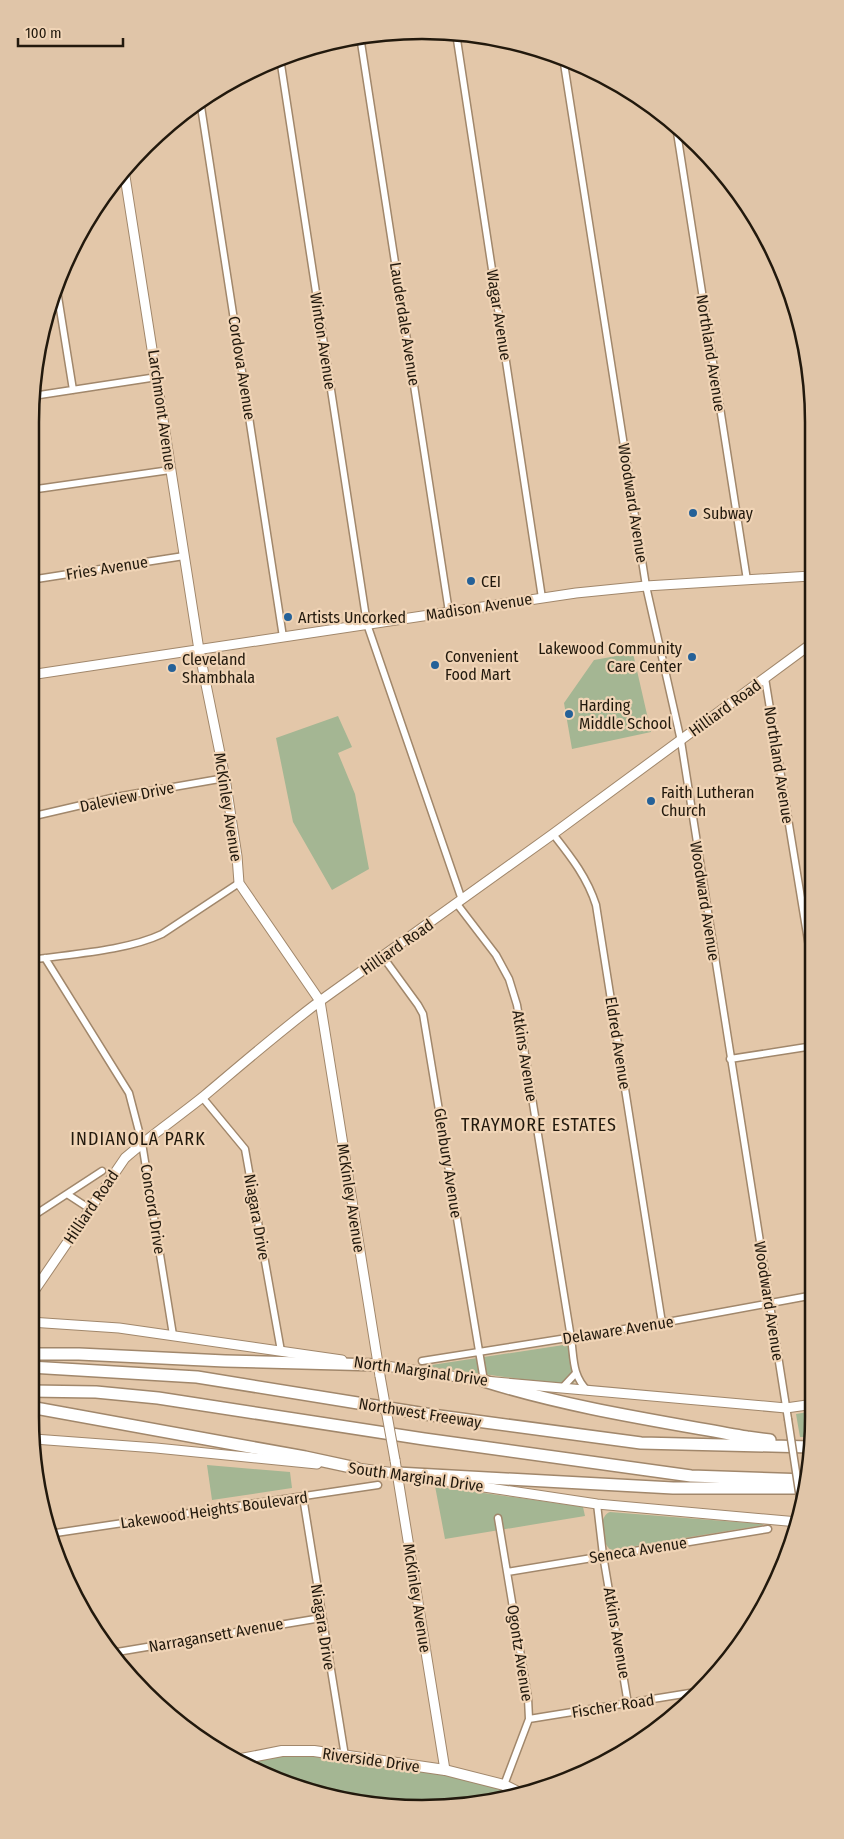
<svg xmlns="http://www.w3.org/2000/svg" width="844" height="1839" viewBox="0 0 844 1839" font-family="'Fira Sans Condensed',sans-serif">
	<rect width="100%" height="100%" fill="#e3c7a9"/>
	<path fill="#a4b693" d="M633 653 651 732 572 749 564 703 594 660Z
		M338 716 352 747 338 753 355 794 369 869 332 890 293 822 276 738Z
		M570 1344 576 1380 571 1386 425 1366Z
		M814 1411 812 1437H800L796 1414Z
		M207 1465 290 1472 292 1488 212 1500Z
		M435 1486 583 1507 585 1516 445 1539Z
		M610 1512 762 1524 764 1525 611 1550C602 1545 597 1516 610 1512Z
		M297 1753C371 1763 447 1768 517 1796L473 1806 346 1802 238 1761Z"/>
	<g fill="none" stroke-linecap="round" stroke-linejoin="round">
		<defs>
			<path id="street" d="M456 33 542 598
				M360 36 449 612
				M563 57 646 586 681 741 788 1419
				M280 58 367 624 462 900
				M200 100 283 637
				M676 126 747 580
				M56 284 73 390
				M33 396 157 377
				M30 490 170 470
				M30 580 184 556
				M765 678 813 971
				M30 817 116 797 225 778
				M553 834C571 857 587 877 596 905L662 1323
				M457 904 496 955 509 979 517 1005 571 1338C574 1358 572 1376 588 1391
				M383 957 418 1005 423 1014 484 1381
				M45 958 129 1093 142 1143 173 1335
				M30 960C70 954 126 951 162 934L239 883
				M730 1059 813 1046
				M202 1097 245 1149 281 1351
				M67 1194 90 1209
				M30 1218 102 1171
				M422 1361 662 1323 814 1295
				M563 1387 576 1373
				M303 1497 345 1756
				M597 1504 603 1555 628 1704
				M498 1518 528 1698 529 1719 504 1785
				M49 1534 378 1485
				M507 1572 768 1529
				M111 1653 321 1618
				M529 1719 696 1692"/>
			<path id="secondary" d="M124 170 199 650 225 778 237 856 239 883 320 1001 380 1376
				M30 675 576 593 646 586 811 576
				M30 1297 125 1158C150 1136 178 1117 204 1096 242 1064 280 1031 320 1001L553 834 811 644
				M30 1322 119 1328 342 1360
				M373 1364 484 1381 786 1408 814 1404
				M34 1439 156 1448 317 1464
				M395 1460 445 1770
				M350 1467 402 1474
				M437 1480 597 1504 798 1522"/>
			<path id="primary" d="M236 1760 282 1751H314L445 1770 504 1785 522 1794"/>
			<path id="highway" d="M30 1354H79L225 1361 378 1365
				M30 1367 197 1377 432 1415 641 1443 811 1447
				M484 1381C570 1408 659 1421 747 1437L770 1440
				M30 1391 96 1392 158 1398 424 1439 691 1476 808 1480
				M30 1407 305 1457 356 1468
				M397 1473 673 1488H807"/>
		</defs>
		<use href="#street" stroke="#a1876b" stroke-width="9"/>
		<use href="#secondary" stroke="#a1876b" stroke-width="11"/>
		<use href="#primary" stroke="#a1876b" stroke-width="12"/>
		<use href="#highway" stroke="#a1876b" stroke-width="14"/>
		<use href="#street" stroke="#fff" stroke-width="6"/>
		<use href="#secondary" stroke="#fff" stroke-width="9"/>
		<use href="#primary" stroke="#fff" stroke-width="10"/>
		<use href="#highway" stroke="#fff" stroke-width="11"/>
		<defs>
			<path id="street-bridge" d="M788 1419 801 1505"/>
			<path id="secondary-bridge" d="M380 1376 395 1460"/>
		</defs>
		<use href="#street-bridge" stroke="#a1876b" stroke-width="9" stroke-linecap="butt"/>
		<use href="#secondary-bridge" stroke="#a1876b" stroke-width="11" stroke-linecap="butt"/>
		<use href="#street-bridge" stroke="#fff" stroke-width="6"/>
		<use href="#secondary-bridge" stroke="#fff" stroke-width="9"/>
	</g>
	<g fill="#256198" stroke="#f0d4b6" stroke-width="2">
		<circle cx="693" cy="513" r="5"/>
		<circle cx="471" cy="581" r="5"/>
		<circle cx="288" cy="617" r="5"/>
		<circle cx="692" cy="657" r="5"/>
		<circle cx="435" cy="665" r="5"/>
		<circle cx="172" cy="668" r="5"/>
		<circle cx="569" cy="714" r="5"/>
		<circle cx="651" cy="801" r="5"/>
	</g>
	<g text-anchor="middle" dominant-baseline="central" stroke-width="4.5" stroke-linejoin="round" paint-order="stroke">
		<g font-size="16" fill="#22190d" stroke="#f0d4b6">
			<text transform="translate(499 315) rotate(81)">Wagar Avenue</text>
			<text transform="translate(405 324) rotate(81)">Lauderdale Avenue</text>
			<text transform="translate(323 341) rotate(81)">Winton Avenue</text>
			<text transform="translate(711 353) rotate(81)">Northland Avenue</text>
			<text transform="translate(242 368) rotate(81)">Cordova Avenue</text>
			<text transform="translate(162 410) rotate(82)">Larchmont Avenue</text>
			<text transform="translate(633 503) rotate(81)">Woodward Avenue</text>
			<text transform="translate(107 568) rotate(-9)">Fries Avenue</text>
			<text transform="translate(479 607) rotate(-9)">Madison Avenue</text>
			<text transform="translate(725 708) rotate(-36)">Hilliard Road</text>
			<text transform="translate(779 765) rotate(81)">Northland Avenue</text>
			<text transform="translate(127 797) rotate(-12)">Daleview Drive</text>
			<text transform="translate(228 807) rotate(81)">McKinley Avenue</text>
			<text transform="translate(705 901) rotate(81)">Woodward Avenue</text>
			<text transform="translate(397 947) rotate(-35)">Hilliard Road</text>
			<text transform="translate(618 1043) rotate(81)">Eldred Avenue</text>
			<text transform="translate(525 1056) rotate(81)">Atkins Avenue</text>
			<text transform="translate(448 1163) rotate(81)">Glenbury Avenue</text>
			<text transform="translate(351 1198) rotate(81)">McKinley Avenue</text>
			<text transform="translate(91 1207) rotate(-56)">Hilliard Road</text>
			<text transform="translate(153 1209) rotate(81)">Concord Drive</text>
			<text transform="translate(257 1217) rotate(80)">Niagara Drive</text>
			<text transform="translate(769 1301) rotate(81)">Woodward Avenue</text>
			<text transform="translate(618 1330) rotate(-9)">Delaware Avenue</text>
			<text transform="translate(421 1371) rotate(8)">North Marginal Drive</text>
			<text transform="translate(420 1413) rotate(9)">Northwest Freeway</text>
			<text transform="translate(416 1477) rotate(8)">South Marginal Drive</text>
			<text transform="translate(214 1510) rotate(-8)">Lakewood Heights Boulevard</text>
			<text transform="translate(638 1550) rotate(-9)">Seneca Avenue</text>
			<text transform="translate(417 1598) rotate(81)">McKinley Avenue</text>
			<text transform="translate(323 1627) rotate(81)">Niagara Drive</text>
			<text transform="translate(617 1633) rotate(80)">Atkins Avenue</text>
			<text transform="translate(216 1635) rotate(-10)">Narragansett Avenue</text>
			<text transform="translate(520 1653) rotate(81)">Ogontz Avenue</text>
			<text transform="translate(613 1706) rotate(-9)">Fischer Road</text>
			<text transform="translate(371 1760) rotate(8)">Riverside Drive</text>
		</g>
		<g font-size="16" fill="#22190d" stroke="#f0d4b6" text-anchor="start">
			<text x="703" y="513">Subway</text>
			<text x="481" y="581">CEI</text>
			<text x="298" y="617">Artists Uncorked</text>
			<text x="682" y="648" text-anchor="end">Lakewood Community<tspan x="682" dy="18">Care Center</tspan></text>
			<text x="445" y="656">Convenient<tspan x="445" dy="18">Food Mart</tspan></text>
			<text x="182" y="659">Cleveland<tspan x="182" dy="18">Shambhala</tspan></text>
			<text x="579" y="705">Harding<tspan x="579" dy="18">Middle School</tspan></text>
			<text x="661" y="792">Faith Lutheran<tspan x="661" dy="18">Church</tspan></text>
		</g>
		<g font-size="18" letter-spacing="1" fill="#22190d" stroke="#f0d4b6">
			<text x="539" y="1125">TRAYMORE ESTATES</text>
			<text x="138" y="1139">INDIANOLA PARK</text>
		</g>
	</g>
	<path d="M0 0H844V1839H0ZM422 39H422A383 383 0 0 1 805 422V1417A383 383 0 0 1 422 1800H422A383 383 0 0 1 39 1417V422A383 383 0 0 1 422 39Z" fill="#e0c5a8" fill-rule="evenodd"/>
	<path fill="none" stroke="#22190d" stroke-width="2.5" d="M422 39H422A383 383 0 0 1 805 422V1417A383 383 0 0 1 422 1800H422A383 383 0 0 1 39 1417V422A383 383 0 0 1 422 39Z"/>
	<path d="M18 38v8h105v-8" fill="none" stroke="#22190d" stroke-width="2.5"/>
	<text x="25" y="38" font-size="15" fill="#22190d" stroke="#f0d4b6" stroke-width="4" paint-order="stroke">100 m</text>
</svg>
